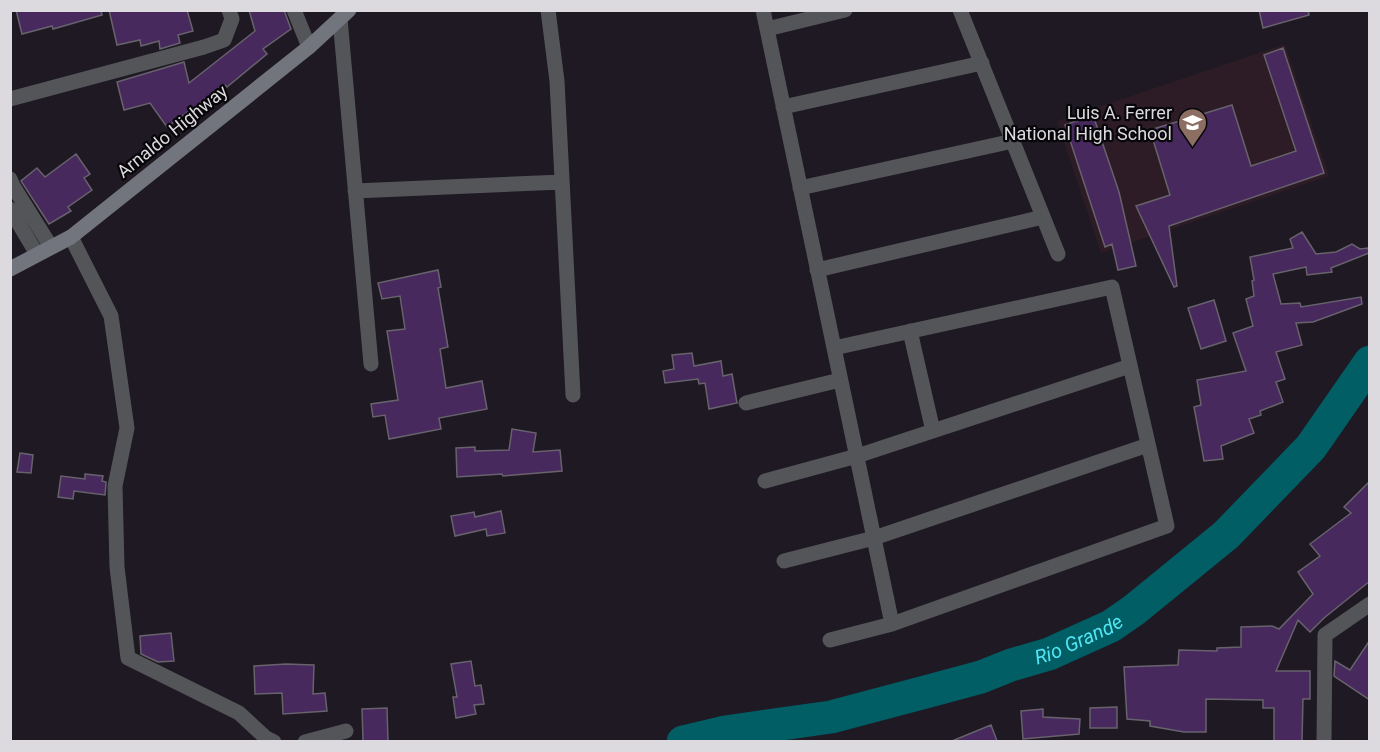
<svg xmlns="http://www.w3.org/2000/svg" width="1380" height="752" viewBox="0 0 1380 752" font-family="Roboto,sans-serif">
	<rect width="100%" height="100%" fill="#1e1922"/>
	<path fill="#2d1c25" d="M1285 44 1329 176 1101 253 1057 121Z"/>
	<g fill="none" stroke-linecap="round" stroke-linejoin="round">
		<path stroke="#015e65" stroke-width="33" id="s1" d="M683 742 725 732 831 717 929 691 981 677 1011 665 1049 654 1111 626 1134 610 1226 535 1311 447 1370 362"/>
	</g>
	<path fill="#47295e" stroke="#67626c" stroke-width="1.5" d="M16 10H101L102 15 53 29 52 26 22 34Z
		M109 10H187L193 31 178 35 180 43 160 49 159 41 141 46 140 40 117 45Z
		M249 10H284L291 29 263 49 267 54 227 87 225 85 167 127 150 103 124 110 117 82 184 62 189 83 255 31Z
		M1259 10H1308L1309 15 1263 28Z
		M1283 48 1324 173 1169 226 1177 286 1174 287 1136 206 1170 195 1150 130 1232 105 1251 166 1296 151 1264 55Z
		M1093 115 1119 192 1136 266 1118 270 1112 244 1105 247 1065 125Z
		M76 154 90 174 84 178 92 190 68 207 71 211 49 224 21 181 37 168 45 177Z
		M1302 232 1316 254 1336 252 1352 244 1360 249 1368 248 1369 253 1331 268 1332 272 1307 275 1306 267 1273 274 1281 304 1300 303 1301 307 1361 297 1362 304 1313 322 1296 323 1302 345 1276 352 1285 379 1276 382 1283 402 1260 411 1261 415 1249 419 1254 433 1221 446 1223 459 1204 461 1194 407 1201 405 1197 380 1246 371 1233 333 1253 326 1246 299 1254 296 1252 281 1254 280 1250 257 1293 248 1290 239Z
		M438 270 441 287 438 288 448 347 440 349 446 388 482 381 487 409 439 418 441 429 389 439 385 415 373 417 371 404 398 400 387 331 405 329 400 296 382 299 378 283Z
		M1214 300 1226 341 1201 349 1188 308Z
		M692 353 694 366 721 361 723 376 732 374 737 403 709 409 705 383 699 384 698 379 665 383 663 371 674 369 672 355Z
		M512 429 536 433 533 452 560 450 562 471 503 476 502 474 457 477 456 448 475 447V451L509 450Z
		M20 453 33 455 31 473 17 472Z
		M85 474 103 476 102 481 106 482 105 495 74 491 73 499 58 497 61 476 85 479Z
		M1370 481V581L1324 618 1310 632 1298 620 1276 671H1310V699H1303L1302 741H1274V708H1263V700L1206 699V732H1184L1150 726V721L1127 719 1124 667 1178 665 1179 650 1217 651V648L1241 647V627L1272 626 1279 629 1313 594 1298 572 1320 556 1310 544 1351 513 1344 507Z
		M501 511 505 533 487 536 486 529 455 536 451 516 474 512 475 517Z
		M171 633 174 661 158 662 141 654 140 636Z
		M1370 640V700L1334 676 1335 661 1350 670Z
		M471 661 475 686 481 685 484 704 474 705 476 714 456 718 453 697H457L451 664Z
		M286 664 314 665 313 694 325 693 327 711 283 714 282 693 255 694 254 666Z
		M1117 707V728H1090V708Z
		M387 708 388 741H363L362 709Z
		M1043 709V717L1080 719 1079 734 1023 739 1021 711Z
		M991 725 997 741H952Z"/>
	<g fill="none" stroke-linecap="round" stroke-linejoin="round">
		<path stroke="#535559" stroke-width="15" d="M294 10 309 47
			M548 10 557 81 573 395
			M763 10 892 624
			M960 10 1058 254
			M340 19 371 364
			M767 29 845 10
			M10 99 204 47 224 40 232 19 229 10
			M783 107 982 63
			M10 179 13 186 51 247
			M800 188 1013 141
			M355 191 562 182
			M10 209 37 254
			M71 237 111 316 127 428 115 486 117 567 128 658 239 713 266 738 274 742
			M817 270 1043 217
			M910 331 933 431
			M746 403 840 380
			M765 481 857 456 1130 366
			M784 561 874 538 1148 445
			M830 640 892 624 1167 526 1112 287 834 348
			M305 742 346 731
			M1324 742 1325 635 1370 604"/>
		<path stroke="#72757d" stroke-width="15" d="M10 269 71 237 309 47 349 10"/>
	</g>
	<defs>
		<symbol id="school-pin" viewBox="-11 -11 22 30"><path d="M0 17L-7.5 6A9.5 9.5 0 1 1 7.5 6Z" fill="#8d6e63" stroke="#070609"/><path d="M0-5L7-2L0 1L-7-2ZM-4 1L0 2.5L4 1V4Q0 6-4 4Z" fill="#fff"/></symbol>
	</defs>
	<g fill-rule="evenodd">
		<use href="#school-pin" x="1176" y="106" width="33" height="45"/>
	</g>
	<g text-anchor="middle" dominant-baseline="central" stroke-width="4.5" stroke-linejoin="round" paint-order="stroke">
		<g font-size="18" fill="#dcd9df" stroke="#070609" text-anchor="end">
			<text x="1172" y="112">Luis A. Ferrer<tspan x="1172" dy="21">National High School</tspan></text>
		</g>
		<g font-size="18" fill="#dcd9df" stroke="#070609">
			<text transform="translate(172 131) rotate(-39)">Arnaldo Highway</text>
		</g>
		<g font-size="20" font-style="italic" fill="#51e4f2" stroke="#070609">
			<text stroke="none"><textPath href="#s1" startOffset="410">Rio Grande</textPath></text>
		</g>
	</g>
	<rect width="1380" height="752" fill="none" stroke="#dcd9df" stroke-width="24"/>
</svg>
